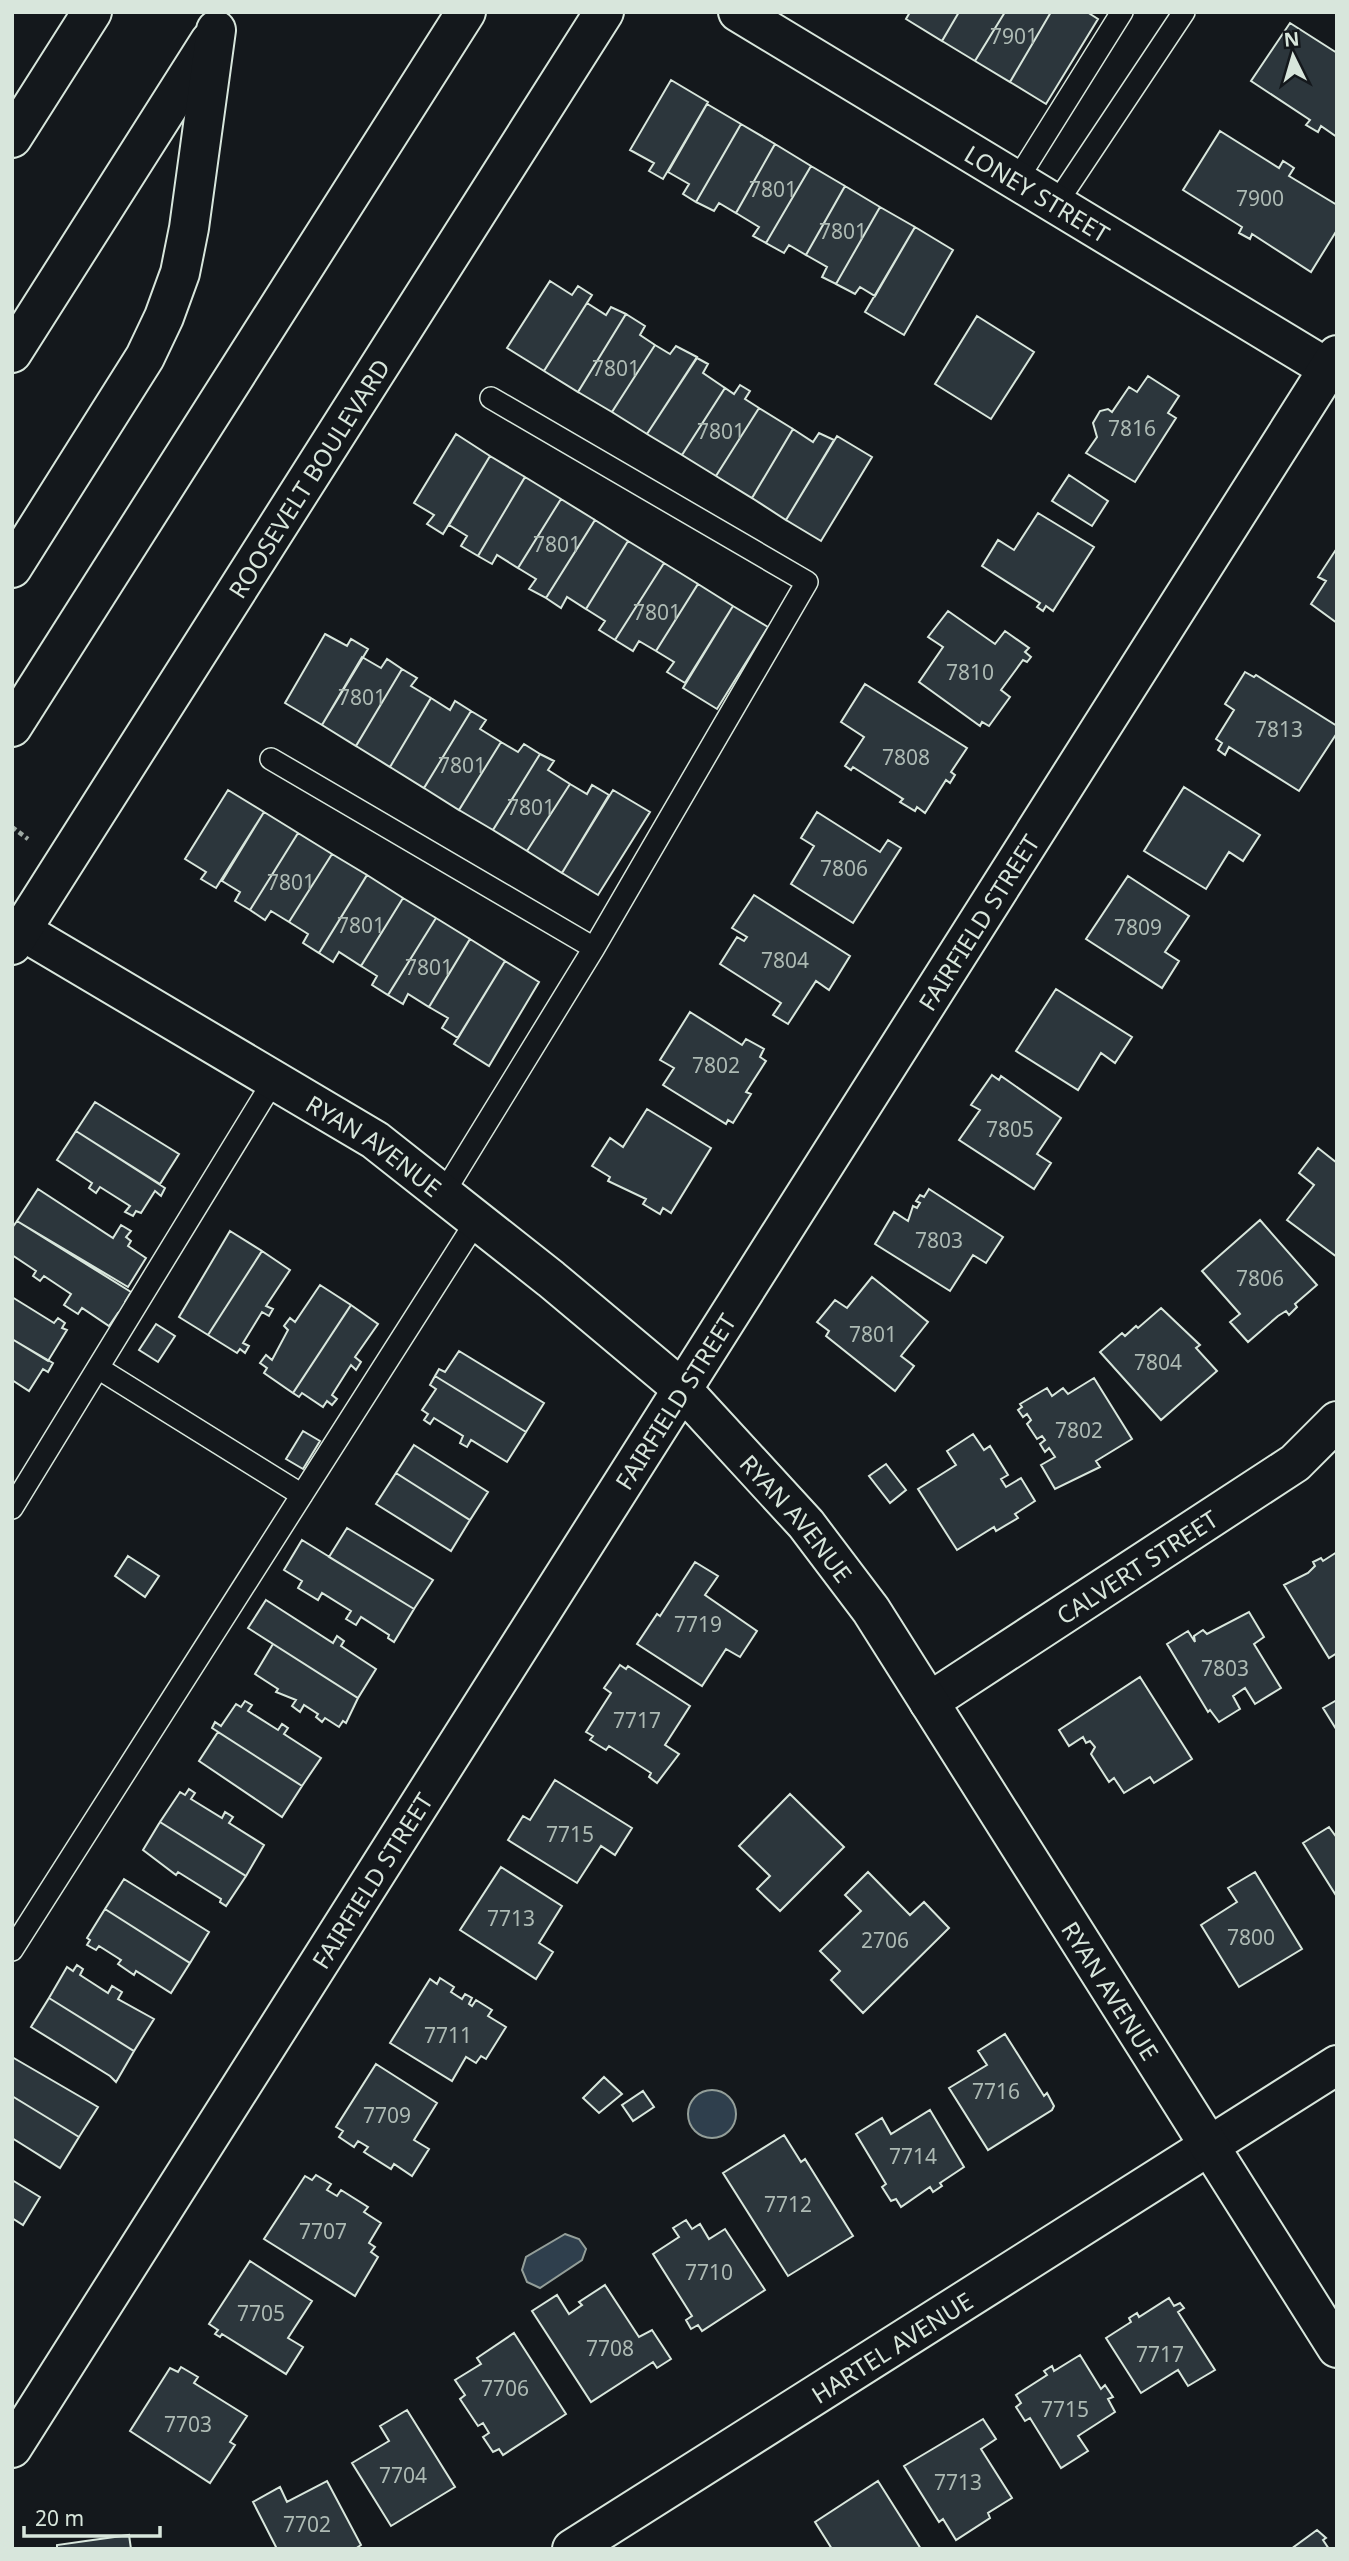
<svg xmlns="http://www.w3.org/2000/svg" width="1349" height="2561" viewBox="0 0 1349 2561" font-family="'Noto Sans',sans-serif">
	<rect width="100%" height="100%" fill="#14181c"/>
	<path fill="#2f3f4d" stroke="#939e99" stroke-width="2" d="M688 2114a24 24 0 1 1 48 0a24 24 0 1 1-48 0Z
		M565 2234 579 2239 586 2249 582 2260 540 2288 527 2282 522 2270 526 2257Z"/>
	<path fill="#2c363c" stroke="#d8e6dc" stroke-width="2" d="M910 12H959L942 41 906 19Z
		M959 12H1005L975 61 942 41Z
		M1005 12H1051L1010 82 975 61Z
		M1051 12H1087L1098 19 1046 104 1010 82Z
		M1290 23 1337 53V137L1321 126 1318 132 1306 125 1310 120 1251 81Z
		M671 80 708 102 663 179 649 171 654 163 630 150Z
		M707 104 741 124 696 202 683 194 689 184 668 172Z
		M741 124 775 144 736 213 719 203 714 211 696 202Z
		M1220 131 1279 168 1283 161 1288 164 1294 168 1289 176 1337 205V230L1311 272 1252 234 1250 239 1239 233 1242 227 1183 190Z
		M775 144 811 166 766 243 753 236 759 227 736 213Z
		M811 166 845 186 806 255 789 245 784 253 766 243Z
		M845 186 880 207 836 284 822 277 827 267 806 255Z
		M880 207 915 227 875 296 860 287 855 294 836 284Z
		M915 227 953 250 904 335 865 312Z
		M550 281 572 295 578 286 592 295 544 371 507 348Z
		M587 303 606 315 611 307 626 314 578 392 544 371Z
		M626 314 645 326 640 335 655 345 612 412 578 392Z
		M977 316 1034 352 991 419 935 384Z
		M655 345 670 354 676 346 697 357 647 434 612 412Z
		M697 358 708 364 703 373 725 388 682 455 647 434Z
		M1148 376 1179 396 1168 413 1176 418 1135 482 1086 453 1097 437 1093 423 1100 411 1108 409 1112 412 1129 387 1137 392Z
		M740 385 750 391 745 399 759 408 716 476 682 455 725 388 734 394Z
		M759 408 793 429 752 498 716 476Z
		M793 429 813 442 819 433 834 440 786 520 752 498Z
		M456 434 490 456 443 534 427 524 434 515 414 503Z
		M837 436 872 457 821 541 786 520Z
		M490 456 525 477 478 556 461 546 467 536 449 525Z
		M1069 475 1108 501 1092 526 1052 501Z
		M525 477 561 499 518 568 497 555 492 564 478 556Z
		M561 499 595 520 546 598 529 589 536 579 518 568Z
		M1038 513 1094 547 1053 611 1046 606 1043 611 1037 607 1040 603 982 566 998 540 1014 550Z
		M595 520 628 541 586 609 567 597 561 608 546 598Z
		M628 541 664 563 615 640 599 630 605 621 586 609Z
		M1337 548V623L1311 604 1326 581 1318 577Z
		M664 563 698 584 656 651 639 641 633 651 615 640Z
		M698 584 733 606 685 683 667 672 674 662 656 651Z
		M733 606 768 627 717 709 683 688Z
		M948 611 995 644 1005 631 1029 648 1025 652 1031 657 1027 662 1023 660 1001 690 1010 697 989 726 982 722 980 726 919 682 943 647 928 637Z
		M325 634 347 646 351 639 368 649 322 725 285 703Z
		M362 657 381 668 387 659 402 669 356 746 322 725Z
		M402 669 417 678 411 686 431 698 390 767 356 746Z
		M1245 672 1254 677 1256 675 1337 726V733L1299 791 1229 747 1225 755 1218 750 1222 743 1216 739 1234 710 1225 704Z
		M865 684 967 748 951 772 955 775 950 783 946 780 925 813 917 807 915 811 900 802 903 799 853 767 851 770 845 766 864 737 841 722Z
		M431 698 450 710 455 701 471 711 424 788 390 767Z
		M471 711 486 720 480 729 501 742 459 810 424 788Z
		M501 742 518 752 524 744 540 754 493 830 459 810Z
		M540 754 554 761 548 770 570 784 527 851 493 830Z
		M570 784 587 794 592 785 609 795 562 873 527 851Z
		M1184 787 1260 835 1243 861 1229 852 1206 889 1144 851Z
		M228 790 264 812 216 888 201 879 206 872 185 859Z
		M613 790 650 812 598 895 562 873Z
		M264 812 298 833 250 910 235 901 240 892 222 881Z
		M817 812 880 852 888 840 901 848 853 923 791 884 814 846 801 838Z
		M298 833 332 854 289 922 271 911 265 920 250 910Z
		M332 854 367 875 319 953 303 943 308 934 289 922Z
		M367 875 403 898 361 966 339 952 333 962 319 953Z
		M1128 876 1189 916 1165 952 1179 961 1162 988 1086 939Z
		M754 895 850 956 829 990 816 981 788 1024 773 1015 781 1003 720 964 737 937 744 941 747 937 732 928Z
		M403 898 436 918 388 995 372 985 377 976 361 966Z
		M436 918 470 939 429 1007 408 994 403 1004 388 995Z
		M470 939 505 961 458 1038 442 1028 448 1018 429 1007Z
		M505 961 539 982 489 1066 454 1044Z
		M1056 989 1132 1037 1115 1063 1101 1053 1078 1090 1016 1051Z
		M690 1012 742 1045 746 1039 764 1049 760 1057 766 1061 746 1092 751 1094 733 1123 728 1120 726 1124 663 1085 674 1068 660 1060Z
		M992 1075 999 1080 1001 1076 1061 1118 1037 1154 1051 1163 1034 1189 959 1140 980 1110 971 1105Z
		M95 1102 179 1154 160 1184 76 1131Z
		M647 1109 711 1148 671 1213 663 1208 660 1214 643 1204 646 1199 608 1181 610 1177 592 1166 610 1138 623 1147Z
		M76 1131 165 1188 161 1196 155 1191 141 1213 136 1211 133 1216 125 1212 130 1206 100 1187 96 1193 89 1188 92 1183 57 1160Z
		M1318 1148 1337 1163V1257L1287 1220 1314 1185 1299 1173Z
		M38 1189 113 1238 121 1225 131 1231 126 1237 131 1241 128 1246 146 1258 128 1287 17 1221Z
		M929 1189 1003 1237 986 1263 973 1255 950 1291 875 1244 894 1212 908 1221 913 1206 917 1208 920 1203 916 1201 920 1195 924 1197Z
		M1260 1220 1317 1285 1295 1304 1297 1307 1289 1315 1286 1311 1278 1316 1248 1342 1230 1322 1240 1314 1202 1271Z
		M17 1221 131 1292 125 1302 126 1307 118 1313 109 1326 82 1308 78 1314 64 1305 71 1294 44 1276 40 1281 33 1276 36 1271 12 1255V1228Z
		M230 1231 262 1251 208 1335 179 1317Z
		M262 1251 290 1270 266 1306 273 1309 269 1316 262 1312 243 1343 249 1346 245 1353 240 1349 237 1353 208 1335Z
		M872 1277 928 1322 901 1356 914 1366 895 1391 826 1336 829 1331 817 1322 835 1300 847 1308Z
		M320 1285 351 1305 293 1393 264 1373 267 1368 260 1363 266 1355 272 1360 288 1330 284 1326 290 1318 295 1322Z
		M12 1297 54 1323 58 1318 65 1323 62 1328 67 1330 48 1361 12 1339Z
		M351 1305 378 1324 355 1357 361 1362 356 1370 351 1365 332 1395 337 1399 332 1405 327 1401 323 1407 302 1393 299 1397 293 1393Z
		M1161 1308 1200 1345 1196 1348 1217 1371 1161 1420 1100 1352 1122 1333 1125 1336 1136 1326 1138 1328Z
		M156 1324 175 1336 158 1362 139 1350Z
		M12 1339 53 1363 48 1372 43 1369 29 1391 12 1380Z
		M459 1351 544 1403 526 1432 435 1376 439 1369 445 1372Z
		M435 1376 526 1432 507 1462 471 1440 467 1447 460 1443 463 1436 434 1418 430 1424 424 1420 428 1414 422 1410 436 1389 430 1385Z
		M1094 1378 1132 1439 1096 1461 1100 1467 1055 1489 1041 1465 1055 1457 1049 1448 1045 1452 1040 1444 1045 1440 1042 1436 1037 1439 1027 1424 1031 1420 1027 1414 1023 1417 1018 1410 1022 1407 1020 1404 1047 1388 1052 1396 1063 1388 1068 1394Z
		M303 1431 320 1441 303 1469 286 1459Z
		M973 1434 984 1450 990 1446 1008 1475 1001 1479 1006 1487 1021 1478 1035 1501 1015 1514 1018 1518 996 1531 994 1527 957 1550 918 1489 956 1465 947 1451Z
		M414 1445 488 1492 470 1520 396 1473Z
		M886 1464 906 1490 890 1503 869 1476Z
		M396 1473 470 1520 451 1551 376 1504Z
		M347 1528 433 1580 414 1609 329 1557Z
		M302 1540 414 1609 394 1642 388 1638 389 1635 361 1617 356 1625 346 1619 351 1611 322 1593 318 1600 298 1588 302 1581 284 1570Z
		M1337 1552V1653L1329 1658 1284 1585 1308 1573 1315 1566 1313 1562 1321 1558 1323 1561Z
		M128 1556 159 1576 145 1597 115 1576Z
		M695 1562 718 1576 705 1595 757 1631 740 1657 726 1649 702 1686 637 1644 657 1614 660 1616Z
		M266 1600 333 1643 337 1636 344 1641 341 1646 376 1669 358 1698 248 1628Z
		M1249 1612 1264 1637 1254 1644 1281 1688 1255 1704 1245 1688 1233 1696 1240 1709 1219 1722 1210 1710 1208 1712 1167 1644 1188 1631 1195 1642 1194 1636 1203 1630 1207 1634Z
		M273 1644 358 1698 346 1723 343 1721 339 1727 325 1718 322 1722 316 1717 318 1714 304 1705 300 1712 292 1706 296 1700 276 1692 278 1689 255 1674Z
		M620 1665 626 1669 628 1666 690 1706 665 1745 679 1754 657 1783 649 1777 651 1773 609 1746 606 1750 590 1740 593 1736 586 1732 611 1693 604 1688Z
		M1140 1677 1192 1759 1154 1783 1150 1777 1124 1793 1114 1778 1109 1782 1091 1754 1095 1747 1090 1741 1086 1743 1083 1737 1069 1746 1059 1730Z
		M1337 1700V1728L1336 1729 1323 1708Z
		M245 1701 252 1705 248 1711 278 1730 282 1724 288 1728 284 1734 321 1758 302 1786 212 1728 215 1722 221 1726 236 1704 241 1707Z
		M218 1732 302 1786 282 1817 199 1761Z
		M555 1780 632 1828 615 1855 601 1846 577 1883 508 1840 523 1816 530 1820Z
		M189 1789 195 1793 191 1799 222 1818 225 1812 233 1817 229 1823 264 1845 246 1876 160 1822 180 1792 185 1795Z
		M790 1794 844 1847 780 1911 757 1889 770 1876 739 1846Z
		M160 1822 246 1876 226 1906 220 1902 221 1899 178 1872 176 1875 143 1850Z
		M1329 1827 1337 1838V1897L1303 1843Z
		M501 1867 562 1906 539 1943 553 1952 536 1979 460 1930Z
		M868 1872 910 1915 924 1902 949 1928 863 2013 831 1980 840 1971 820 1951 861 1911 845 1895Z
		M1255 1872 1302 1949 1239 1987 1201 1925 1237 1902 1228 1888Z
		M124 1879 209 1932 190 1963 105 1909Z
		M105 1909 190 1963 171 1993 136 1971 134 1975 118 1964 121 1960 99 1946 96 1950 87 1945 90 1940 87 1938Z
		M77 1965 83 1969 80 1975 108 1993 112 1986 122 1992 118 1999 154 2019 134 2051 49 1998 67 1967 73 1971Z
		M440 1978 454 1987 451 1992 462 1999 465 1994 472 1998 469 2004 472 2006 476 2000 492 2010 488 2016 506 2027 486 2059 481 2056 476 2063 466 2057 452 2081 390 2043 430 1979 437 1984Z
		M49 1998 134 2051 116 2082 110 2076 31 2027Z
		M1005 2034 1044 2096 1047 2093 1054 2106 1052 2110 988 2150 949 2088 987 2065 978 2051Z
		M12 2057 98 2107 79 2137 12 2096Z
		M376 2064 437 2103 414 2140 429 2149 412 2176 394 2164 391 2169 364 2152 368 2147 358 2141 354 2147 339 2137 343 2131 336 2127Z
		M604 2077 622 2094 599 2113 583 2098Z
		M643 2091 654 2107 633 2121 622 2105Z
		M12 2096 79 2137 60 2168 12 2138Z
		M930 2110 964 2167 940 2183 942 2186 933 2192 930 2187 901 2207 896 2199 891 2201 882 2187 886 2184 856 2134 882 2118 891 2134Z
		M784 2135 801 2162 805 2159 853 2236 788 2276 723 2173Z
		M316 2175 331 2184 327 2190 337 2196 341 2190 368 2207 364 2212 381 2223 369 2243 375 2247 371 2252 378 2257 355 2296 264 2239 305 2176 312 2180Z
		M12 2180 40 2197 23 2225 12 2218Z
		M686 2220 692 2229 700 2224 709 2239 725 2229 765 2290 702 2331 698 2325 691 2329 686 2320 692 2316 653 2254 679 2237 673 2228Z
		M250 2261 312 2301 288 2338 303 2347 286 2374 222 2334 220 2337 215 2334 218 2330 209 2324Z
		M605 2285 639 2337 652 2330 671 2359 657 2368 653 2362 591 2402 532 2311 557 2295 569 2314 582 2305 579 2302Z
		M1169 2298 1174 2306 1180 2303 1184 2308 1178 2312 1215 2370 1188 2386 1178 2370 1141 2393 1106 2338 1131 2322 1129 2318 1137 2313 1139 2317Z
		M514 2333 566 2414 503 2455 499 2449 493 2452 483 2437 489 2433 483 2423 478 2426 460 2399 465 2395 455 2380 481 2364 477 2358Z
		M1080 2355 1101 2389 1105 2385 1113 2397 1108 2399 1115 2412 1078 2436 1088 2451 1061 2468 1030 2418 1025 2421 1016 2407 1021 2403 1016 2395 1047 2375 1044 2371 1052 2366 1054 2371Z
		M181 2367 198 2377 194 2383 247 2416 230 2442 235 2445 210 2483 130 2431 170 2368 178 2372Z
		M407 2410 455 2487 391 2526 352 2463 389 2441 380 2426Z
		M983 2419 996 2439 981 2449 1012 2498 988 2513 990 2518 956 2540 943 2519 939 2522 904 2466Z
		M327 2481 361 2545 355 2549H277L253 2502 280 2487 287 2502Z
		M878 2481 921 2549H832L815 2522Z
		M1317 2530 1326 2538 1323 2540 1329 2549H1291Z
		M129 2535 131 2549H57V2545Z"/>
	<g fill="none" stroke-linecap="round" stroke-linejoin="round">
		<defs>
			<path id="service" d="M1017 180 1122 12
				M1056 204 1184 12
				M271 759 594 948
				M443 1194 594 948 807 582 491 398
				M98 1368 302 1495
				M12 1508 274 1080
				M12 1950 477 1220"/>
			<g id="minor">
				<path id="s1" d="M738 12 1337 374"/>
				<path id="s2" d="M929 1702 1295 1463 1337 1421"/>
				<path id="s3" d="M12 2448 1337 355"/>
				<path id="s4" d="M572 2549 1337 2065"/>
			</g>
			<g id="tertiary">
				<path id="s5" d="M12 925 375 1140 551 1279 681 1388 806 1524 871 1610 1337 2348"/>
			</g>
			<g id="trunk">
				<path d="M12 138 92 12"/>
				<path d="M12 353 210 41"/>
				<path d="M12 568 145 357 164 317 180 273 189 228 216 30"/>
				<path d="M12 727 466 12"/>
				<path id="s6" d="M12 945 604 12"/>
			</g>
		</defs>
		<use href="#service" stroke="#d8e6dc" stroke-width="24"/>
		<use href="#minor" stroke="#d8e6dc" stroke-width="42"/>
		<use href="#tertiary" stroke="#d8e6dc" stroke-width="42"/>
		<use href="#trunk" stroke="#d8e6dc" stroke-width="42"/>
		<path stroke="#9da8a2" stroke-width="4.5" stroke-dasharray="5 3.5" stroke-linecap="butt" d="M12 827 28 839"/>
		<use href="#service" stroke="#14181c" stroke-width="21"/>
		<use href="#minor" stroke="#14181c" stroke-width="38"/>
		<use href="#tertiary" stroke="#14181c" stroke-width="38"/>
		<use href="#trunk" stroke="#14181c" stroke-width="38"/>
	</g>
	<g text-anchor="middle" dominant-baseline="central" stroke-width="5" stroke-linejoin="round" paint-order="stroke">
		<g font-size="21" fill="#adbab4">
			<text x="1014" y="36">7901</text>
			<text x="773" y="189">7801</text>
			<text x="1260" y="198">7900</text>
			<text x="843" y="231">7801</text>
			<text x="616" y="368">7801</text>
			<text x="1132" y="428">7816</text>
			<text x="721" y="431">7801</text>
			<text x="557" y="544">7801</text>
			<text x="657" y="612">7801</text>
			<text x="970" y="672">7810</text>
			<text x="362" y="697">7801</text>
			<text x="1279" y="729">7813</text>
			<text x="906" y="757">7808</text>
			<text x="462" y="765">7801</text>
			<text x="531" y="807">7801</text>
			<text x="844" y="868">7806</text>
			<text x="291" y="882">7801</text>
			<text x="361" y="925">7801</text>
			<text x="1138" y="927">7809</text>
			<text x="785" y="960">7804</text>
			<text x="429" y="967">7801</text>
			<text x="716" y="1065">7802</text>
			<text x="1010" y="1129">7805</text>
			<text x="939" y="1240">7803</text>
			<text x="1260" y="1278">7806</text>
			<text x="873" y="1334">7801</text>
			<text x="1158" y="1362">7804</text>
			<text x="1079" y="1430">7802</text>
			<text x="698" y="1624">7719</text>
			<text x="1225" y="1668">7803</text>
			<text x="637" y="1720">7717</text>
			<text x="570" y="1834">7715</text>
			<text x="511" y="1918">7713</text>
			<text x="1251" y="1937">7800</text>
			<text x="885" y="1940">2706</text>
			<text x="448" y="2035">7711</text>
			<text x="996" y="2091">7716</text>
			<text x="387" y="2115">7709</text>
			<text x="913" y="2156">7714</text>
			<text x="788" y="2204">7712</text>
			<text x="323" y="2231">7707</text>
			<text x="709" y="2272">7710</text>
			<text x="261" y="2313">7705</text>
			<text x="610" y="2348">7708</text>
			<text x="1160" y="2354">7717</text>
			<text x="505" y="2388">7706</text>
			<text x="1065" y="2409">7715</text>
			<text x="188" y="2424">7703</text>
			<text x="403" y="2475">7704</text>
			<text x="958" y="2482">7713</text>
			<text x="307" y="2524">7702</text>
		</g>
		<g font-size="24" fill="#d8e6dc" stroke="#14181c">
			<text stroke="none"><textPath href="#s1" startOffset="350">LONEY STREET</textPath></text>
			<text stroke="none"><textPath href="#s6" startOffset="553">ROOSEVELT BOULEVARD</textPath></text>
			<text stroke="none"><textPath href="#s3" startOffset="1806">FAIRFIELD STREET</textPath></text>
			<text stroke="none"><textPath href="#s5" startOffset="424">RYAN AVENUE</textPath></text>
			<text stroke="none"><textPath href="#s3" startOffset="1239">FAIRFIELD STREET</textPath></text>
			<text stroke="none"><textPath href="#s5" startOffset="990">RYAN AVENUE</textPath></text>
			<text stroke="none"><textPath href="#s2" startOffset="248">CALVERT STREET</textPath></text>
			<text stroke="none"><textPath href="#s3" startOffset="672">FAIRFIELD STREET</textPath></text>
			<text stroke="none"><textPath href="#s5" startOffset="1558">RYAN AVENUE</textPath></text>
			<text stroke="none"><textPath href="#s4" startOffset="378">HARTEL AVENUE</textPath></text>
		</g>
	</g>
	<rect width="1349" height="2561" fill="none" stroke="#d8e6dc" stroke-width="28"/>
	<g transform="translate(1293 56) rotate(355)" stroke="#14181c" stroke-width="5" paint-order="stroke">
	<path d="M0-5L12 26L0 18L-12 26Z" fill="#d8e6dc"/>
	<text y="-10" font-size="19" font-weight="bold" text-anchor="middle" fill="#d8e6dc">N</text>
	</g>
	<path d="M24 2526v10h136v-10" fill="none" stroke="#d8e6dc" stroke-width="3.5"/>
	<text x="35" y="2526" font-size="21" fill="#d8e6dc" stroke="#14181c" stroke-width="5" paint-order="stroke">20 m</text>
</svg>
